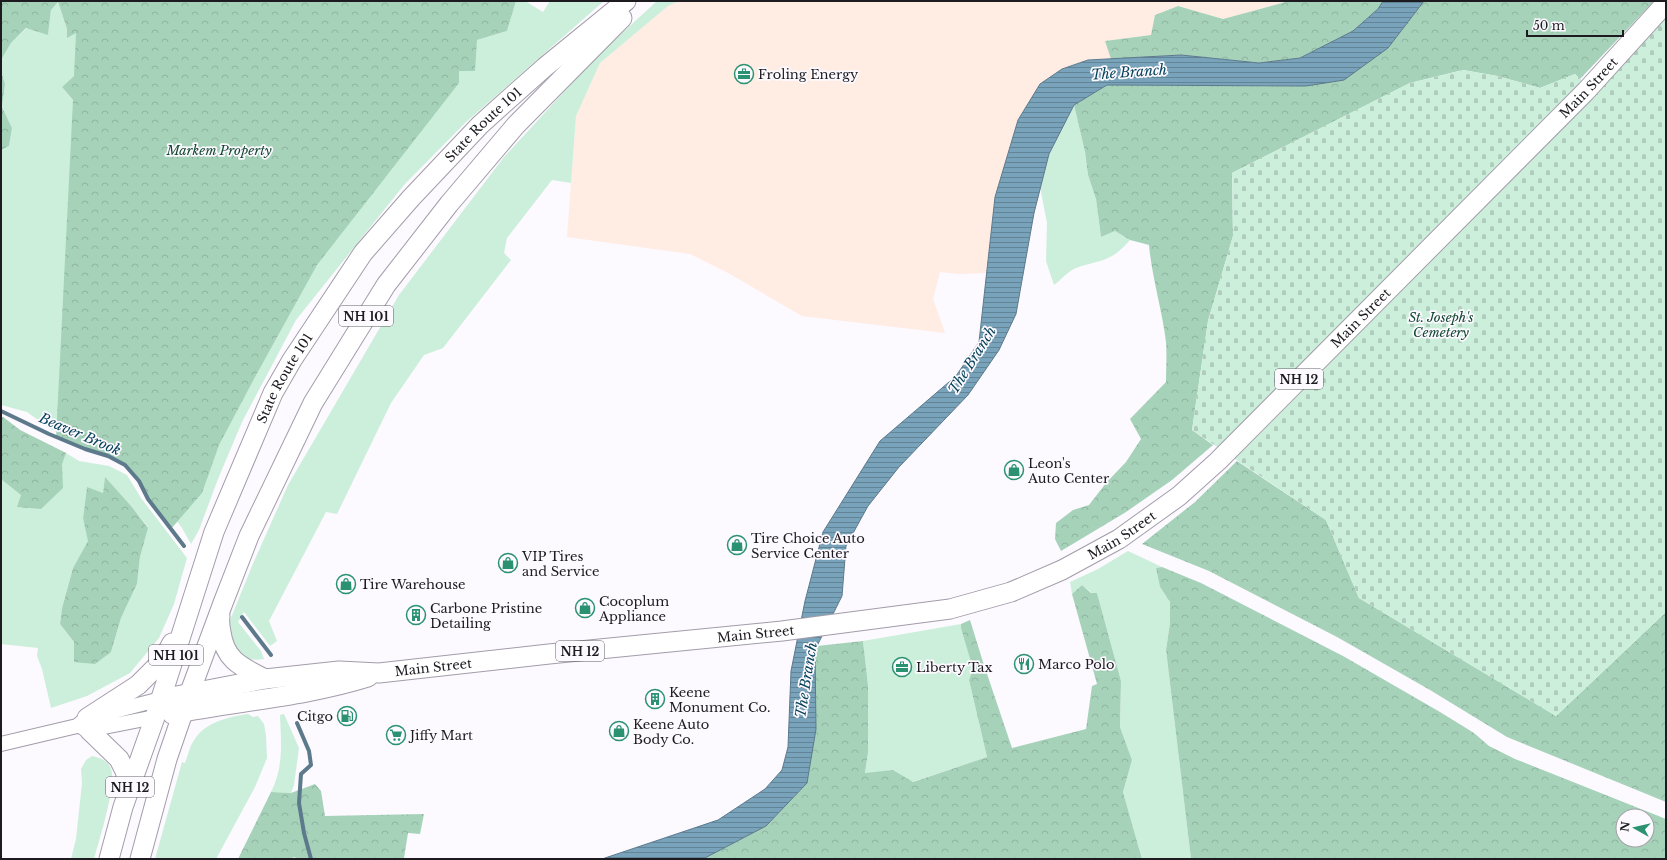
<svg xmlns="http://www.w3.org/2000/svg" width="1667" height="860" viewBox="0 0 1667 860" font-family="'Libre Baskerville',serif">
	<defs>
		<pattern id="forest-crowns" width="20" height="18" patternUnits="userSpaceOnUse"><rect width="20" height="18" fill="#a6d2b9"/><path d="M2 6a3 3 0 1 1 6 0M12 15a3 3 0 1 1 6 0" fill="none" stroke="#8eb49f"/></pattern>
		<pattern id="cemetery-stones" width="16" height="16" patternUnits="userSpaceOnUse"><rect width="16" height="16" fill="#ccefdb"/><path d="M2 7V4a2 2 0 0 1 4 0v3zM10 15v-3a2 2 0 0 1 4 0v3z" fill="#afccbc"/></pattern>
		<pattern id="water-rules" width="6" height="5" patternUnits="userSpaceOnUse"><rect width="6" height="5" fill="#78a3ba"/><path d="M0 2.5h6" fill="none" stroke="#628497"/></pattern>
	</defs>
	<rect width="100%" height="100%" fill="#fcf9ff"/>
	<path fill="#ffece3" d="M679 1H1289L1223 19 1178 6 1155 15 1151 35 1105 41 1111 59 1088 60 1062 69 1040 84 1018 120 995 197 986 273 959 274 940 272 933 299 945 333 802 316 730 274 690 254 567 237 576 116 600 63 668 6Z"/>
	<path fill="#ccefdb" fill-rule="evenodd" d="M516 1H525L543 12 550 1H604L466 122 404 185 296 320 242 422 218 479 199 530 191 544 182 528 162 501 128 460 52 430 27 412 1 405V150L9 146 12 128 2 107 5 84 1 71V60L11 43 27 28 48 34 51 10 58 2 67 29 94 23 92 60 62 87 90 121 194 427 477 40 507 31Z
		M657 1H679L668 6 600 63 576 116 571 183 552 180 507 238 504 253 511 260 443 348 424 355 391 403 337 514 326 512 269 621 277 641 270 646 244 612 238 622 261 651 264 659C251 661 243 659 232 651L228 625 252 566 288 485 399 295 504 157 595 58Z
		M1074 105 1085 152 1088 175 1096 199 1101 237 1115 231 1130 240C1110 263 1102 259 1076 268 1068 271 1061 280 1054 285L1046 261 1047 223 1040 187 1049 154Z
		M1 417H3L20 430 66 453 79 461 109 466 127 475 141 498 187 558 174 604 159 638 130 673 87 696 51 708 42 669 37 656 38 648 1 644ZM105 478 132 507 148 527 140 557 137 584 121 618 111 652 74 662V642L60 624 62 608 73 568 89 540 83 518 87 488 103 493Z
		M1128 551 1162 567 1156 568 1160 587 1170 602V623L1166 650 1191 859H1142L1123 792 1132 760 1120 727 1121 681 1097 593H1092L1082 585 1072 594 1070 582 1098 569Z
		M961 624 973 670 969 680 987 757 912 782 893 770 865 774 868 753V685L863 641Z
		M248 714 253 717 258 716 264 724 266 736 267 758 255 787 216 859H155L182 762 185 763C188 756 189 748 193 742 204 722 228 717 248 714Z
		M284 714 299 748 294 785 291 793 271 792C284 767 281 742 280 715Z
		M92 756C100 758 108 760 111 769 117 784 99 841 94 859H71L76 839 82 783 81 769 86 760Z"/>
	<path fill="url(#forest-crowns)" fill-rule="evenodd" d="M1 1H516L507 31 477 40 475 71H459V83L317 265 255 377 219 445 202 493 171 529 148 499 139 481 125 465 108 456 85 449 56 438 73 100 62 87 74 76 76 33 67 38V29L58 2 51 10 48 35 26 28 11 43 1 60Z
		M1289 1H1383L1378 9 1353 31 1300 58 1259 63 1181 55 1111 59 1105 41 1151 35 1155 15 1178 6 1223 19Z
		M1424 1H1654L1580 79 1575 74 1540 88 1497 76 1463 70 1410 83 1232 173 1233 236 1208 321 1192 430 1213 445 1172 480 1126 512 1061 551 1055 539 1056 523 1073 510 1089 505 1106 483 1126 462 1141 439 1130 419 1166 382C1166 369 1167 355 1166 342 1162 309 1152 278 1149 245L1130 240 1115 231 1101 237 1096 199 1088 175 1085 152 1074 105 1107 85 1306 86 1388 48Z
		M1 71 5 84 2 107 12 128 9 146 1 150Z
		M1 417H3L20 430 66 453 62 464 63 488 41 509 17 507 21 495 1 479Z
		M1237 461 1326 520 1359 598 1556 716 1666 612V802L1507 737 1430 690 1337 637 1209 571 1142 544 1195 502Z
		M105 477 132 507 148 528 140 557 137 584 121 618 111 652 95 664 74 662V642L60 624 62 608 73 568 88 541 83 518 87 487 103 493Z
		M1162 567 1201 583 1343 656 1440 712 1474 733 1489 746 1515 759 1666 819V859H1191L1166 650 1170 623V602L1160 587 1156 568ZM1623 816H1647V840H1623Z
		M1082 585 1091 593H1097L1121 681 1120 727 1132 760 1123 792 1142 859H703L766 826 807 783 815 650 817 646 863 641 868 685V753L865 773 893 770 913 782 987 757 969 680 973 669 961 628V624L970 620 983 662 1012 748 1086 729 1092 686 1097 684 1072 594Z
		M315 784 321 791 325 816 424 814 420 834 408 833 404 858 401 859H296L295 857 289 859H238L271 792 291 793Z"/>
	<path fill="url(#cemetery-stones)" d="M1666 17V612L1556 716 1359 598 1326 520 1192 430 1208 321 1233 236 1232 173 1410 83 1463 70 1497 76 1540 88 1575 74 1595 93Z"/>
	<path fill="url(#water-rules)" stroke="#5d7a8c" d="M1383 1H1424L1388 48 1344 80 1306 86 1107 85 1074 105 1049 154 1034 213 1016 314 999 350 968 395 899 467 868 506 846 546 842 596 815 650 816 729 807 783 766 826 703 859H602L718 820 765 789 782 770 788 747 791 671 805 601 823 532 880 441 956 376 979 342 995 197 1018 120 1040 84 1062 69 1088 60 1181 55 1259 63 1300 58 1353 31 1378 9Z"/>
	<g fill="none" stroke-linecap="round" stroke-linejoin="round">
		<path stroke="#5d7a8c" stroke-width="4" d="M1 411 49 434 85 449 108 456 125 465 139 481 148 499 184 546
			M242 617 271 655
			M297 723 309 751 311 765 301 774 299 803 304 833 311 859"/>
		<defs>
			<path id="secondary" d="M83 728 89 730 155 717
				M1 744 77 726 87 718 161 699"/>
			<g id="highway">
				<path d="M220 616C219 622 220 627 221 632 225 661 242 667 265 679"/>
				<path id="s1" d="M161 699 265 679 339 671 379 673 549 654 782 631 950 609 1011 592 1062 570 1119 539 1179 496 1218 461 1586 91 1666 3"/>
				<path d="M172 714C237 701 304 697 368 677"/>
				<path d="M87 718 138 685 162 661 172 643"/>
				<path d="M89 730 119 759 126 773 125 792"/>
				<path id="s2" d="M109 859 123 807 155 717 214 532 273 393 292 360 363 253 411 198 480 125 501 106 545 67 626 1"/>
				<path d="M140 859 167 759 190 692 223 603 249 536 313 403 386 285 449 204 516 125 622 18"/>
			</g>
		</defs>
		<use href="#secondary" stroke="#a39caa" stroke-width="16"/>
		<use href="#highway" stroke="#a39caa" stroke-width="21"/>
		<use href="#secondary" stroke="#fff" stroke-width="14"/>
		<use href="#highway" stroke="#fff" stroke-width="19"/>
	</g>
	<defs>
		<symbol id="office-ring" viewBox="-11 -11 22 22"><circle r="9.5" fill="#fcf9ff" stroke="#2a9270" stroke-width="1.5"/><path d="M-6-3h4V-5.5h4V-3h4V5H-6ZM-1-4.5V-3h2v-1.5ZM-6 0V1H6V0Z" fill="#2a9270"/></symbol>
		<symbol id="shop-ring" viewBox="-11 -11 22 22"><circle r="9.5" fill="#fcf9ff" stroke="#2a9270" stroke-width="1.5"/><path d="M-5-2.5h2.3a2.7 3.5 0 0 1 5.4 0H5L5.5 6h-11ZM-1.5-2.5h3a1.5 2.3 0 0 0-3 0Z" fill="#2a9270"/></symbol>
		<symbol id="building-ring" viewBox="-11 -11 22 22"><circle r="9.5" fill="#fcf9ff" stroke="#2a9270" stroke-width="1.5"/><path d="M-4-6H4V6H1V3H-1V6H-4ZM-2.5-4.3h1.7v1.8h-1.7ZM.8-4.3h1.7v1.8H.8ZM-2.5-1h1.7V.8h-1.7ZM.8-1h1.7V.8H.8Z" fill="#2a9270"/></symbol>
		<symbol id="restaurant-ring" viewBox="-11 -11 22 22"><circle r="9.5" fill="#fcf9ff" stroke="#2a9270" stroke-width="1.5"/><path d="M-5-6h1v4h1v-4h1v4h1v-4h1v5L-1.5 .5V6h-2V.5L-5-1ZM5-6V6H3V1.5H1.5Q1.5-4 5-6Z" fill="#2a9270"/></symbol>
		<symbol id="fuel-ring" viewBox="-11 -11 22 22"><circle r="9.5" fill="#fcf9ff" stroke="#2a9270" stroke-width="1.5"/><path d="M-5.5-6h7V0h2V4h1.3V-2.5L3-4.5l.8-.8L6-3V5H2.5V1h-1V6h-7ZM-4.2-4.7v3.2H.2V-4.7Z" fill="#2a9270"/></symbol>
		<symbol id="supermarket-ring" viewBox="-11 -11 22 22"><circle r="9.5" fill="#fcf9ff" stroke="#2a9270" stroke-width="1.5"/><path d="M-6-5.5h2.5l.6 2H6L4.5 2H-2.5L-4.4-4H-6ZM-1.5 3.2a1.3 1.3 0 1 0 .1 0ZM3 3.2a1.3 1.3 0 1 0 .1 0Z" fill="#2a9270"/></symbol>
	</defs>
	<g fill-rule="evenodd">
		<use href="#office-ring" x="733" y="63" width="22" height="22"/>
		<use href="#shop-ring" x="1003" y="459" width="22" height="22"/>
		<use href="#shop-ring" x="726" y="534" width="22" height="22"/>
		<use href="#shop-ring" x="497" y="552" width="22" height="22"/>
		<use href="#shop-ring" x="335" y="573" width="22" height="22"/>
		<use href="#shop-ring" x="574" y="597" width="22" height="22"/>
		<use href="#building-ring" x="405" y="604" width="22" height="22"/>
		<use href="#restaurant-ring" x="1013" y="653" width="22" height="22"/>
		<use href="#office-ring" x="891" y="656" width="22" height="22"/>
		<use href="#building-ring" x="644" y="688" width="22" height="22"/>
		<use href="#fuel-ring" x="336" y="705" width="22" height="22"/>
		<use href="#shop-ring" x="608" y="720" width="22" height="22"/>
		<use href="#supermarket-ring" x="385" y="724" width="22" height="22"/>
	</g>
	<g text-anchor="middle" dominant-baseline="central" stroke-width="3.5" stroke-linejoin="round" paint-order="stroke">
		<g fill="#fcf9ff" stroke="#615e63" stroke-width="1">
			<rect x="339" y="306" width="54" height="20" rx="3"/>
			<rect x="1275" y="369" width="48" height="20" rx="3"/>
			<rect x="556" y="641" width="48" height="20" rx="3"/>
			<rect x="149" y="645" width="54" height="20" rx="3"/>
			<rect x="106" y="777" width="48" height="20" rx="3"/>
		</g>
		<g font-size="12" font-weight="bold" fill="#1e1b20">
			<text x="366" y="316">NH 101</text>
			<text x="1299" y="379">NH 12</text>
			<text x="580" y="651">NH 12</text>
			<text x="176" y="655">NH 101</text>
			<text x="130" y="787">NH 12</text>
		</g>
		<g font-size="13" fill="#1e1b20" stroke="#fcf9ff" text-anchor="start">
			<text x="758" y="74">Froling Energy</text>
			<text x="1028" y="463">Leon's<tspan x="1028" dy="15">Auto Center</tspan></text>
			<text x="751" y="538">Tire Choice Auto<tspan x="751" dy="15">Service Center</tspan></text>
			<text x="522" y="556">VIP Tires<tspan x="522" dy="15">and Service</tspan></text>
			<text x="360" y="584">Tire Warehouse</text>
			<text x="599" y="601">Cocoplum<tspan x="599" dy="15">Appliance</tspan></text>
			<text x="430" y="608">Carbone Pristine<tspan x="430" dy="15">Detailing</tspan></text>
			<text x="1038" y="664">Marco Polo</text>
			<text x="916" y="667">Liberty Tax</text>
			<text x="669" y="692">Keene<tspan x="669" dy="15">Monument Co.</tspan></text>
			<text x="333" y="716" text-anchor="end">Citgo</text>
			<text x="633" y="724">Keene Auto<tspan x="633" dy="15">Body Co.</tspan></text>
			<text x="410" y="735">Jiffy Mart</text>
		</g>
		<g font-size="13" fill="#1e1b20" stroke="#fcf9ff">
			<text stroke="none"><textPath href="#s1" startOffset="1631">Main Street</textPath></text>
			<text stroke="none"><textPath href="#s2" startOffset="837">State Route 101</textPath></text>
			<text stroke="none"><textPath href="#s1" startOffset="1307">Main Street</textPath></text>
			<text stroke="none"><textPath href="#s2" startOffset="513">State Route 101</textPath></text>
			<text stroke="none"><textPath href="#s1" startOffset="983">Main Street</textPath></text>
			<text stroke="none"><textPath href="#s1" startOffset="599">Main Street</textPath></text>
			<text stroke="none"><textPath href="#s1" startOffset="275">Main Street</textPath></text>
		</g>
		<g font-size="13" font-style="italic" fill="#11472f" stroke="#fcf9ff">
			<text x="219" y="150">Markem Property</text>
			<text x="1441" y="317">St. Joseph's<tspan x="1441" dy="15">Cemetery</tspan></text>
		</g>
		<g font-size="14" font-style="italic" fill="#06435b" stroke="#fcf9ff">
			<text transform="translate(1129 72) rotate(-4)">The Branch</text>
			<text transform="translate(972 360) rotate(-58)">The Branch</text>
			<text transform="translate(80 434) rotate(23)">Beaver Brook</text>
			<text transform="translate(806 680) rotate(-81)">The Branch</text>
		</g>
	</g>
	<rect width="1667" height="860" fill="none" stroke="#1e1b20" stroke-width="4"/>
	<g transform="translate(1635 828) rotate(278)"><circle r="19" fill="#fcf9ff" stroke="#a3a0a6"/>
	<path d="M0-3L7 15L0 10L-7 15Z" fill="#2a9270"/>
	<text y="-6" font-size="11" font-weight="bold" text-anchor="middle" fill="#1e1b20">N</text>
	</g>
	<path d="M1527 30v6h96v-6" fill="none" stroke="#1e1b20" stroke-width="2"/>
	<text x="1533" y="30" font-size="12" fill="#1e1b20" stroke="#fcf9ff" stroke-width="3" paint-order="stroke">50 m</text>
</svg>
